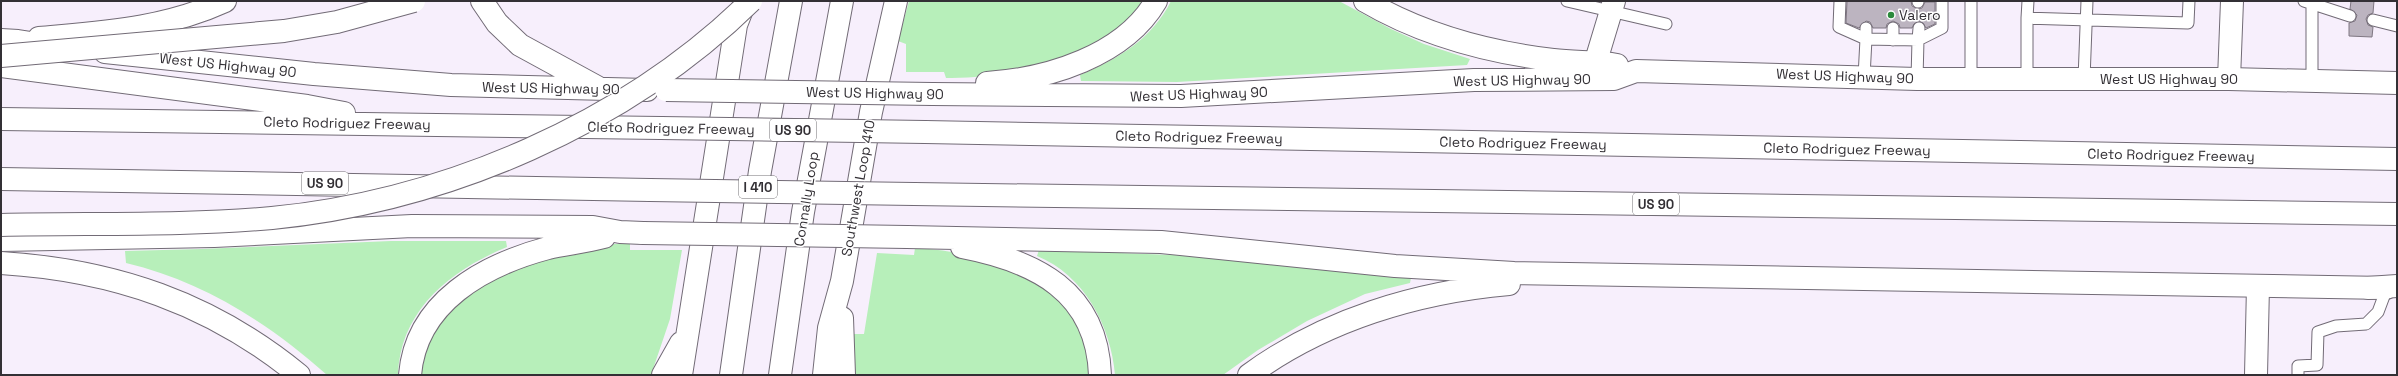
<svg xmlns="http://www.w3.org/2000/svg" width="2398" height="376" viewBox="0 0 2398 376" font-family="'Space Grotesk',sans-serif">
	<rect width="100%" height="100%" fill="#f7effc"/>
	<path fill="#b7efba" d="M909 1H1146C1139 9 1133 17 1126 24 1120 29 1112 33 1105 37 1059 65 1000 79 946 78L944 72H906V44L898 41Z
		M1171 1H1339L1391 29 1424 44 1470 59 1467 65 1177 82 1081 81 1080 75C1118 59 1152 39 1171 1Z
		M391 241H506L507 247C451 270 400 310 398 375H327C269 323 202 281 126 263L125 251 201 249Z
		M614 244H630V250H682L670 319 651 375H421L427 346 436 327 467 293 526 263Z
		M915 248C978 251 1063 275 1085 342 1089 352 1090 364 1092 375H855L853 334H864L877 253 914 255Z
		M1039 250 1200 256 1411 278 1410 283 1365 294 1307 321 1258 350 1223 375H1115C1111 326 1084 275 1037 256Z"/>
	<path fill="#bcb4c0" stroke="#7f7782" d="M1847 1H1911L1912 6 1918 9 1922 8 1925 2H1935V24L1926 28 1923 23 1919 21 1914 24 1912 28H1900L1899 24 1893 21 1887 24 1886 28H1873L1870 22 1866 21 1859 28 1846 23Z
		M2351 1H2374L2373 13 2368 15 2366 19 2368 25 2373 27 2372 37 2349 36V23L2355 21 2357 15 2350 9Z"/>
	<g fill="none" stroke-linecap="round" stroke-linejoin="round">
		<defs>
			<path id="lane" d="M1567 1 1666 24
				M1840 1 1839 27 1866 39 1864 77
				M1971 1V79
				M2304 1 2350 16
				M1918 2V1
				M2027 18 2028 1
				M2373 20 2397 26
				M1866 28V39L1918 40 1917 79
				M1919 28 1918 40 1942 28V1
				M1893 40V28
				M2027 79V18L2188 23 2189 1
				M2084 79 2087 1
				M2312 81V4
				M2298 375V366L2317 365 2318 332 2336 326 2366 324 2378 312 2387 288"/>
			<path id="street" d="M1595 64 1614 1
				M2229 79 2232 1
				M2256 375 2258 286"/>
			<path id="secondary" d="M482 1 497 23 520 45 597 87
				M1365 1C1423 35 1486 52 1553 60 1574 63 1596 61 1617 65
				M39 38C104 32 164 29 225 1
				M1 40 18 41 57 47
				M105 52 314 74 451 85 647 90
				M987 83C1048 79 1124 56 1156 1
				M932 94 1181 96 1474 80 1614 79 1636 71 1917 79H2229L2397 83
				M907 237 1161 242 1395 266 1514 273 2386 288
				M1 240 214 236 412 226 593 227 620 232 643 233
				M962 247C1035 261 1097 291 1100 375
				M1 263C114 270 211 303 299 375
				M842 318 844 375
				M410 375C416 302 484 265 548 248 566 244 586 242 604 237
				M663 375 681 343
				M681 375 736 25 745 2
				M824 375 829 328 842 281 871 112 896 1
				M1249 375C1324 320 1417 292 1509 284"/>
			<path id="highway" d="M1 66 307 106 344 113
				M1 119 661 128
				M925 132 2397 159
				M1 179 650 190
				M914 194 2397 214
				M2368 288 2397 286
				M731 375 760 171 791 1
				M780 375 803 212 842 1"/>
		</defs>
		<use href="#lane" stroke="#726b76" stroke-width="13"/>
		<use href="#street" stroke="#726b76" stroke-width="24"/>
		<use href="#secondary" stroke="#726b76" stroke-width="24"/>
		<use href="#highway" stroke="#726b76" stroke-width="24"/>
		<use href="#lane" stroke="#fff" stroke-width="11"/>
		<use href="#street" stroke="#fff" stroke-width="22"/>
		<use href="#secondary" stroke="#fff" stroke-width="22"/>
		<use href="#highway" stroke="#fff" stroke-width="22"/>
		<defs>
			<path id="secondary-bridge" d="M666 90 932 94
				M643 233 907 237"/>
			<path id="highway-bridge" d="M1 56 284 31 337 22 414 1
				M661 128 925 132
				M650 190 914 194
				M1 225C91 223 183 226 272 218 445 201 626 124 751 1"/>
		</defs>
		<use href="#secondary-bridge" stroke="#726b76" stroke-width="24" stroke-linecap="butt"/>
		<use href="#highway-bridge" stroke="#726b76" stroke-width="24" stroke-linecap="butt"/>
		<use href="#secondary-bridge" stroke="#fff" stroke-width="22"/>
		<use href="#highway-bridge" stroke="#fff" stroke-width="22"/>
	</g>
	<circle fill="#2b8a3c" stroke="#fff" stroke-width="1.5" cx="1891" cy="15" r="4"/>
	<g text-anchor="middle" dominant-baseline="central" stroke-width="3" stroke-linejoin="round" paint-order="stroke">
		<g fill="#fff" stroke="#706e72" stroke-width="1">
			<rect x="770" y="119" width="46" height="22" rx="3"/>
			<rect x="302" y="172" width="46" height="22" rx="3"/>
			<rect x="739" y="176" width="38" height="22" rx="3"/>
			<rect x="1633" y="193" width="46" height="22" rx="3"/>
		</g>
		<g font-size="13" font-weight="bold" fill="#333035">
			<text x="793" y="130">US 90</text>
			<text x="325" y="183">US 90</text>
			<text x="758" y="187">I 410</text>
			<text x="1656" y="204">US 90</text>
		</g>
		<g font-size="14" fill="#333035" stroke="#fff" text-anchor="start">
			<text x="1899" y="15">Valero</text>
		</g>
		<g font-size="14" fill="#333035" stroke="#fff">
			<text transform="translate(228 65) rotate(6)">West US Highway 90</text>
			<text transform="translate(1845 76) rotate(2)">West US Highway 90</text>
			<text x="2169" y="79">West US Highway 90</text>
			<text transform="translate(1522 80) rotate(-1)">West US Highway 90</text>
			<text transform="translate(551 88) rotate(1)">West US Highway 90</text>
			<text transform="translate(875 93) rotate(1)">West US Highway 90</text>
			<text transform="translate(1199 94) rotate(-2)">West US Highway 90</text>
			<text transform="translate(347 123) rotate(1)">Cleto Rodriguez Freeway</text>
			<text transform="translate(671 128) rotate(1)">Cleto Rodriguez Freeway</text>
			<text transform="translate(1199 137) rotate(1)">Cleto Rodriguez Freeway</text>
			<text transform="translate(1523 143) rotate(1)">Cleto Rodriguez Freeway</text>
			<text transform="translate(1847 149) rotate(1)">Cleto Rodriguez Freeway</text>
			<text transform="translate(2171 155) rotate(1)">Cleto Rodriguez Freeway</text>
			<text transform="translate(858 188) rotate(-80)">Southwest Loop 410</text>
			<text transform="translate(806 199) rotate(-81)">Connally Loop</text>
		</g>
	</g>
	<rect width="2398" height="376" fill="none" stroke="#333035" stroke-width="4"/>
</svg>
